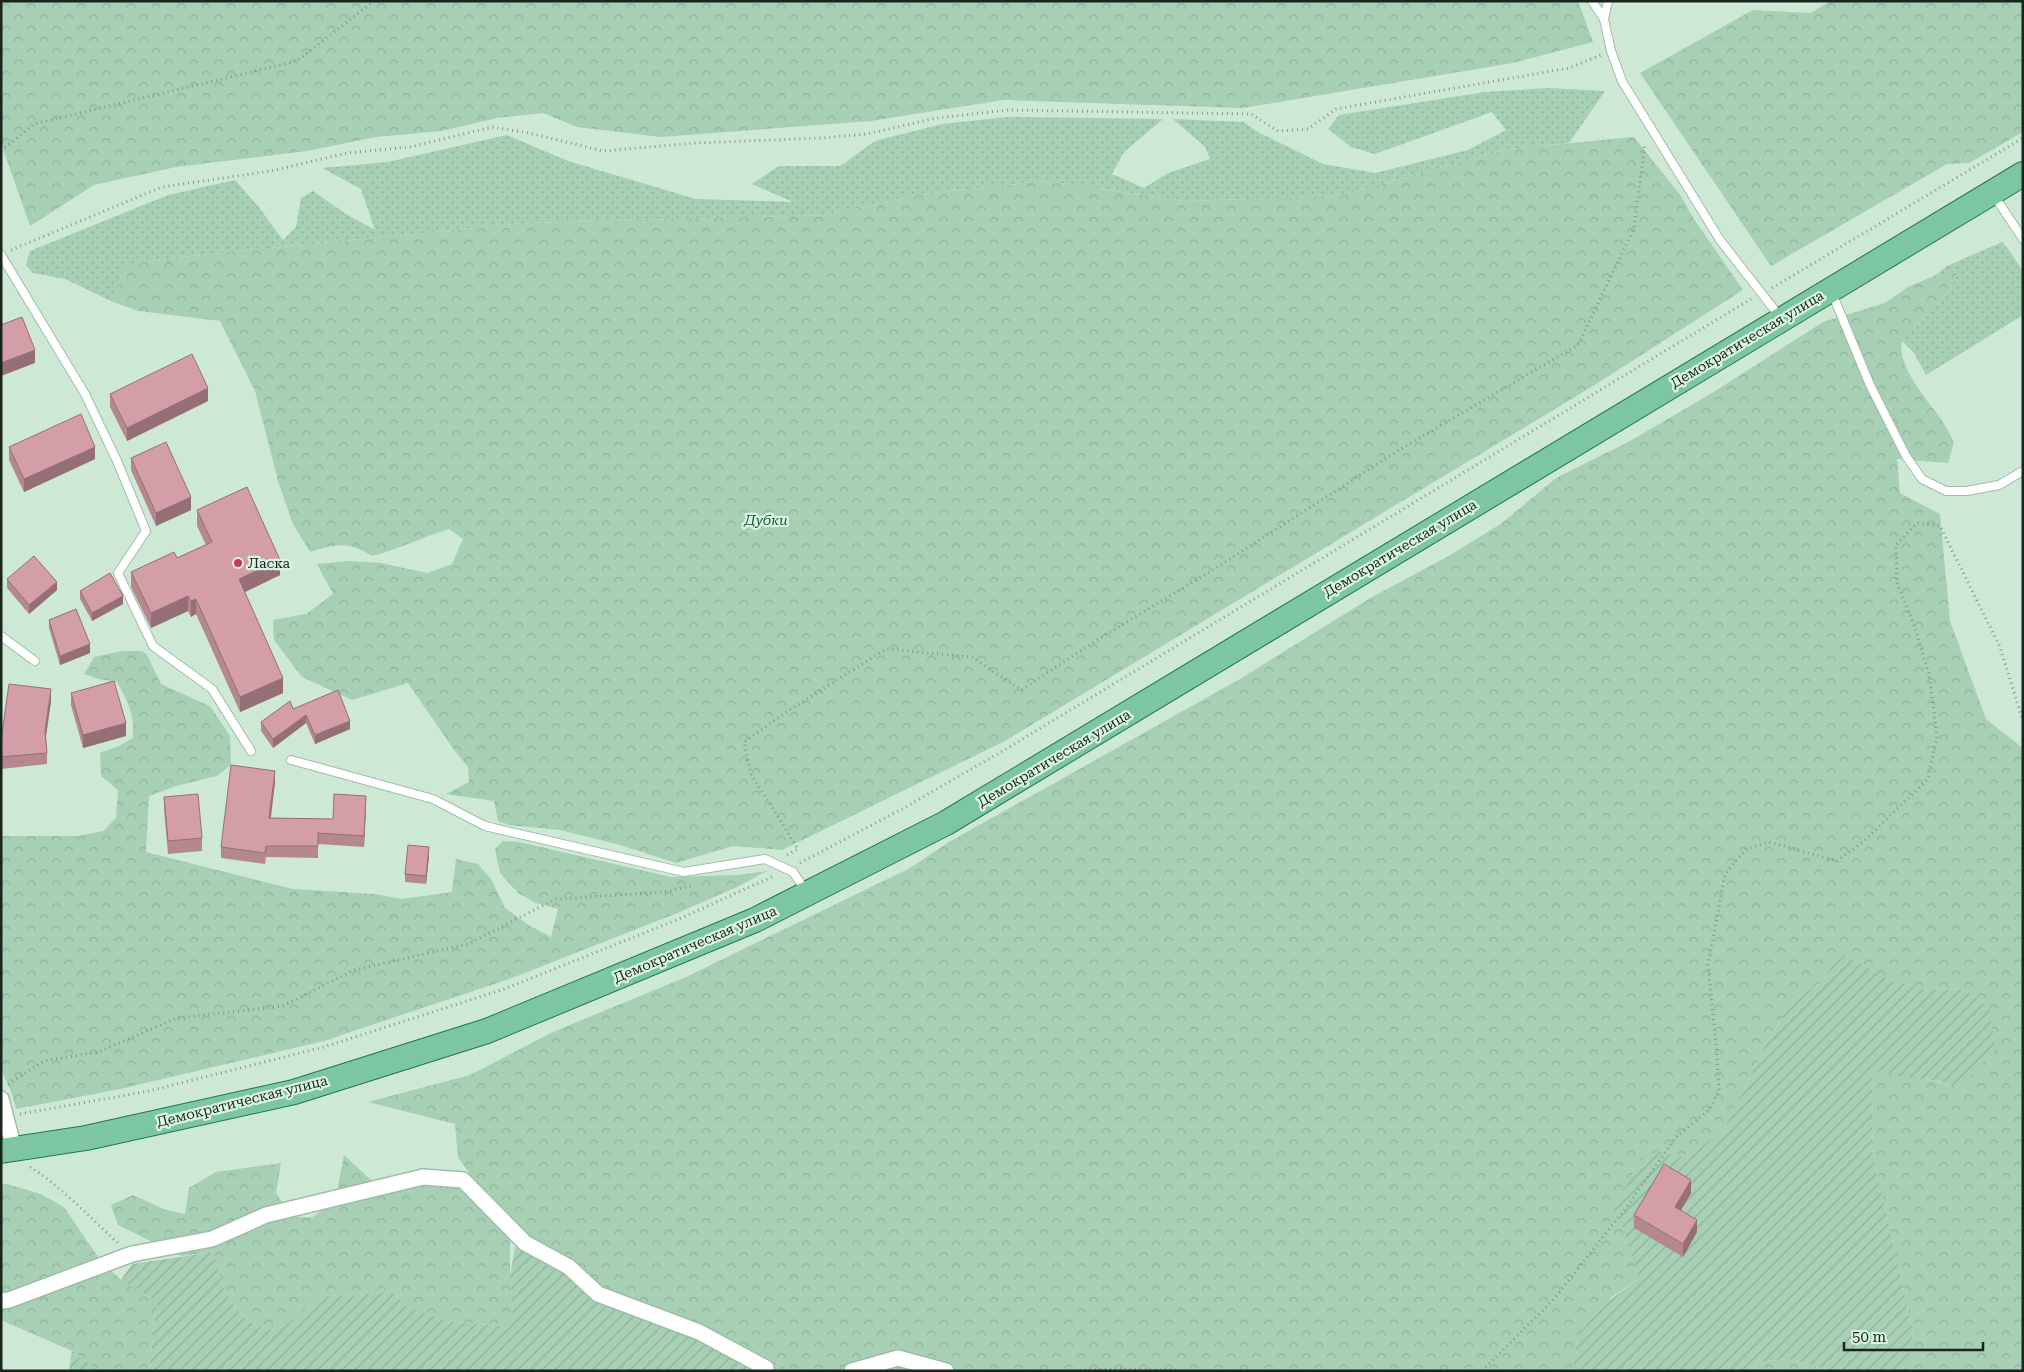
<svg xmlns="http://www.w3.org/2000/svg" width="2024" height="1372" viewBox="0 0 2024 1372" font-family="'Roboto Serif',serif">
	<defs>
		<pattern id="grass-dots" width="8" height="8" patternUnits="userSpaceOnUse" patternTransform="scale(1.25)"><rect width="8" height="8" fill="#a6cfb4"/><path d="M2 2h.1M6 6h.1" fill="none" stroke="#8eb29a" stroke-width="1.8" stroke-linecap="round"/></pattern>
		<pattern id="forest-crowns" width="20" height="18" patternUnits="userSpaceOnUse" patternTransform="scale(1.25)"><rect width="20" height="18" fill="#a6cfb4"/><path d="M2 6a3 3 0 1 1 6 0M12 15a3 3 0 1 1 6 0" fill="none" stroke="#8eb29a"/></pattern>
		<pattern id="garden-furrows" width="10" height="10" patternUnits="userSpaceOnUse" patternTransform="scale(1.25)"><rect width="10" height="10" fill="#a6cfb4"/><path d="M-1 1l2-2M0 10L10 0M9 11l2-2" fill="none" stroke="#8eb29a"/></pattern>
	</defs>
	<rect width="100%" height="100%" fill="#cde9d6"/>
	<path fill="url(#grass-dots)" d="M1548 88 1605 91 1569 143 1508 149 1340 196 1183 201 1046 181 921 194 828 215 522 223 191 256 125 265 113 302 65 279 33 273 26 265 30 251 168 195 235 180 258 206 283 240 296 227 301 198 313 191 346 214 375 230 361 189 322 168 388 162 507 135 568 161 696 199 793 202 752 184 779 166H840L875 141 942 124 1007 117 1163 119 1124 152 1112 174 1144 188 1168 173 1210 159 1205 147 1173 119 1244 122 1256 131 1323 164 1375 173 1468 150 1506 130 1492 112 1375 154 1351 147 1328 129 1339 115 1485 92Z
		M2002 242 2009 250 2023 271V315L1926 375 1914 353 1902 341 1948 292 1958 272 1936 275 1947 266Z"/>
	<path fill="url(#forest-crowns)" d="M1 1H1578L1593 42 1513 63 1243 108 1003 100 871 121 661 137 577 127 543 113 497 118 442 131 376 137 307 151 176 167 94 185 30 226 1 143Z
		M1830 1H2023V132L1969 163 1947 164 1771 266 1640 73 1753 10 1811 13Z
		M1634 137 1681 196 1694 219 1743 290 1593 386 1003 742 782 850 733 846 676 863 620 845 560 830 508 825 498 821 494 801 446 794 469 782 468 767 454 750 408 683 352 700 302 677 274 640 273 620 306 614 333 594 317 564 349 561 381 563 427 573 452 564 463 539 449 529C423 537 399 549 372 556 348 541 336 544 310 552L293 524 278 481 255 391 220 321 139 311 113 302 125 265 191 256 522 223 828 215 921 194 1046 181 1183 201 1340 196 1508 149Z
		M1958 272 1948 292 1902 341C1896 367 1929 401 1943 422 1947 428 1950 435 1954 442L1948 463 1897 459 1900 493 1940 514 1950 621 1986 719 2023 748V1371H1907L1913 1331 1872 1150 1873 1070C1902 1076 1931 1078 1959 1088L1965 989 1928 990 1891 980 1840 954 1822 982 1794 999 1763 1049 1723 1133 1682 1157 1659 1151 1629 1245 1638 1279 1612 1297 1577 1340 1572 1371H793L720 1335 664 1314 563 1271 484 1194 458 1157 455 1124 368 1102 470 1075 553 1032 686 977 910 868 949 842 1240 679 1372 597 1447 557 1502 523 1556 478 1630 441 1712 393 1823 322 1885 303 1908 287 1936 275Z
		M122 651H141L146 653 161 684 210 706 230 736 231 765 217 776 176 786 149 796 146 852 293 889 374 894 402 899 452 892 456 859 478 864 491 879 505 908 530 926 551 937 558 909 536 903 518 893 500 873 495 849 503 841 519 842 671 877 737 875 767 871 737 887 680 912 512 978 324 1041 120 1089 16 1109 11 1091 1 1069V836H79L103 831 116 818 118 790 101 776 100 753 119 746 133 738C134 712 129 704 117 682L99 679 84 674 94 657Z
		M344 1155 384 1192 434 1177 474 1195 510 1231V1276L513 1313 500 1326 447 1321 405 1305 392 1291 359 1295 319 1296C306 1308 293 1324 276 1329 272 1330 269 1329 265 1328 233 1321 219 1281 214 1252L181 1256 118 1225 111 1205 133 1195 166 1210 185 1214 189 1188 216 1172 281 1163 276 1193 291 1217H313L335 1201Z
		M1 1184H7L41 1194 64 1207 100 1260 121 1280 157 1301 149 1371H99L72 1351 1 1320Z
		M1788 1359 1833 1371H1750L1758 1362Z"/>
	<path fill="url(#garden-furrows)" d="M1840 953 1891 980 1928 990 1965 989 1990 1010 1995 1049 1959 1088 1938 1081 1905 1077 1873 1070 1872 1150 1913 1331 1907 1371H1833L1788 1359 1758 1362 1750 1371H1572L1577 1340 1593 1313 1638 1279 1616 1203 1641 1158 1659 1151 1682 1157 1723 1132 1763 1049 1794 999 1822 982Z
		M515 1247 563 1271 664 1314 720 1335 793 1371H149L157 1301 121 1280 132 1264 214 1252C219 1281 233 1321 265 1328 269 1329 272 1330 276 1329 293 1324 306 1308 319 1296L359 1295 392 1291 405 1305 447 1321 500 1326 513 1313 510 1276Z
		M72 1351 99 1371H69Z"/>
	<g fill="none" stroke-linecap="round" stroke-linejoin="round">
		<defs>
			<path id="service" d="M1592 1 1604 19 1611 51 1622 81 1720 240 1780 317
				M1604 19 1608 1
				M1993 194 2023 239
				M1 255 85 394 117 461 146 531 118 573 153 646 212 689 251 751
				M1832 293 1870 385 1906 456 1922 479 1946 491H1967L1999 485 2023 471
				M1 636 35 661
				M291 760 433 799 485 826 684 872 765 859 793 872 806 891"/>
			<path id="minor" d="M1 1099 14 1149
				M1 1301 9 1300 132 1254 212 1239 266 1215 423 1177 463 1180 525 1243 569 1267 598 1294 699 1332 766 1368 765 1371
				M852 1371 898 1358 946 1371"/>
			<path id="primary" d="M1 1151 86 1138 294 1092 487 1031 755 920 946 823 2023 174"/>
		</defs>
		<use href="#service" stroke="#a2bcab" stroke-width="10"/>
		<use href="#minor" stroke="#a2bcab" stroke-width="18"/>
		<use href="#primary" stroke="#22754b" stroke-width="26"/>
		<path stroke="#83988a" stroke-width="3" stroke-dasharray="1 4" stroke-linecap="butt" d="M1 151 34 124 297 61 374 1
			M11 250 162 187 271 171 347 153 410 147 492 127 529 133 603 151 695 143 822 138 867 134 936 118 1008 110 1251 114 1278 131 1308 129 1336 109 1569 68 1601 55
			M1772 288 2023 138
			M787 855 798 849 751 774 744 742 788 711 886 649 972 657 1021 690 1097 640 1216 568 1399 450 1578 345 1634 228 1645 143
			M800 863 902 809 1006 749 1751 299
			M8 1084 44 1061 98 1052 177 1018 283 1006 354 970 468 944 556 899 664 892 691 886
			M20 1114 149 1091 324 1047 504 989 679 919 774 876
			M30 1167C63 1188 89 1217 118 1243
			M1065 1371 1115 1369 1214 1371
			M1482 1371 1553 1300 1629 1204 1676 1137 1709 1110 1719 1091 1717 1055 1708 965 1725 874 1746 849 1769 842 1837 861 1864 841 1928 779 1937 736 1929 674 1915 628 1897 583 1896 545 1917 523 1940 526 2000 647 2023 721"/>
		<use href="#service" stroke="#fff" stroke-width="8"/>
		<use href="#minor" stroke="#fff" stroke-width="15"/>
		<use href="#primary" stroke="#7dc6a2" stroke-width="24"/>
	</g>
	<path fill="#b58890" d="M110 394 208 401 127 441 110 407Z
		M9 447 95 459 24 492 9 460Z
		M131 458 191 510 156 526 131 470Z
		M197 510 280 575 244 592 283 693 240 712 196 614 191 617 188 611 151 628 131 587V572L177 558 206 545 197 526Z
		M7 579 57 590 29 614 7 588Z
		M80 591 123 604 92 621 80 599Z
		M49 620 90 653 60 665 49 628Z
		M71 693 126 736 83 748 71 705Z
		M51 701 46 737 47 753V764L1 769V741Z
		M293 709 350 729 315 744 306 723 273 748 261 731V722Z
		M275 782 271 818 333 819 366 807 364 847 318 844V858L266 857 265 864 221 858V847Z
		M164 797 202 838V851L168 854 164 809Z
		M429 856 426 884 405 882V874Z
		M1691 1193 1681 1210 1697 1232 1683 1257 1634 1228V1215Z"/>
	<path fill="#946f75" d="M35 350V363L1 376V363Z
		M208 388V401L127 441V428Z
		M95 447V459L24 492V479Z
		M191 497V510L156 526V513Z
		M280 560V575L239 595V579Z
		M57 582V590L29 614V605Z
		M123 596V604L92 621V613Z
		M188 596V611L151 628V613Z
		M196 599V614L191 617V601Z
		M90 644V653L60 665V656Z
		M283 678V693L240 712V697Z
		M51 689V701L45 742V731Z
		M306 715V723L273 748V739Z
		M350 721V729L315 744V735Z
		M126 723V736L83 748V735Z
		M275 771V782L269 829V818Z
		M366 796V807L364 847V836Z
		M429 847V856L426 884V876Z
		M1691 1180V1193L1675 1220V1207Z
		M1697 1220V1232L1683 1257V1244Z"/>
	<path fill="#d39ea7" stroke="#946f75" d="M22 317 35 350 1 363V325Z
		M192 354 208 388 127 428 110 394Z
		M81 414 95 447 24 479 9 447Z
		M166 442 191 497 156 513 131 458Z
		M247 487 280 560 239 579 283 678 240 697 196 599 191 601 188 596 151 613 131 572 174 552 177 558 212 542 197 510Z
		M34 556 57 582 29 605 7 579Z
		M110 573 123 596 92 613 80 591Z
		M76 609 90 644 60 656 49 620Z
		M114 681 126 723 83 735 71 693Z
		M9 684 51 689 45 731 47 753 1 757V741Z
		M338 690 350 721 315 735 306 715 273 739 261 722 290 701 293 709Z
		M231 765 275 771 269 818 333 819 334 794 366 796 364 836 318 833V846H266L265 853 221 847Z
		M198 794 202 838 168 841 164 797Z
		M408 845 429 847 426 876 405 874Z
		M1664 1164 1691 1180 1675 1207 1697 1220 1683 1244 1634 1215Z"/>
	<circle fill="#c63761" stroke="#daf6e3" stroke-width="2" cx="238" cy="563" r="5"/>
	<g text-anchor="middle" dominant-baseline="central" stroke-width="4.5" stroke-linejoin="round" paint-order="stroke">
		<g font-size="14" fill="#19241d" stroke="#daf6e3">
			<text transform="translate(1747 339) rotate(-31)">Демократическая улица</text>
			<text transform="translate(1400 548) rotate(-31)">Демократическая улица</text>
			<text transform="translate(1054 758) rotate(-31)">Демократическая улица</text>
			<text transform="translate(695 944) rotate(-23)">Демократическая улица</text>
			<text transform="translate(242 1101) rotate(-14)">Демократическая улица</text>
		</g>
		<g font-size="14" font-style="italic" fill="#0b5934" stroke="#daf6e3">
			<text x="766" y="520">Дубки</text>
		</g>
		<g font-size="14" fill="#19241d" stroke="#daf6e3" text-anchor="start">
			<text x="248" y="563">Ласка</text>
		</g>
	</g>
	<rect width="2024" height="1372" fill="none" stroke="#19241d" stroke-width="5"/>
	<path d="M1844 1342v8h139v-8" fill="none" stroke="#19241d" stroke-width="2.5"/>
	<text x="1852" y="1342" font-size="15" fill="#19241d" stroke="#daf6e3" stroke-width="4" paint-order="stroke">50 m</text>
</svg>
